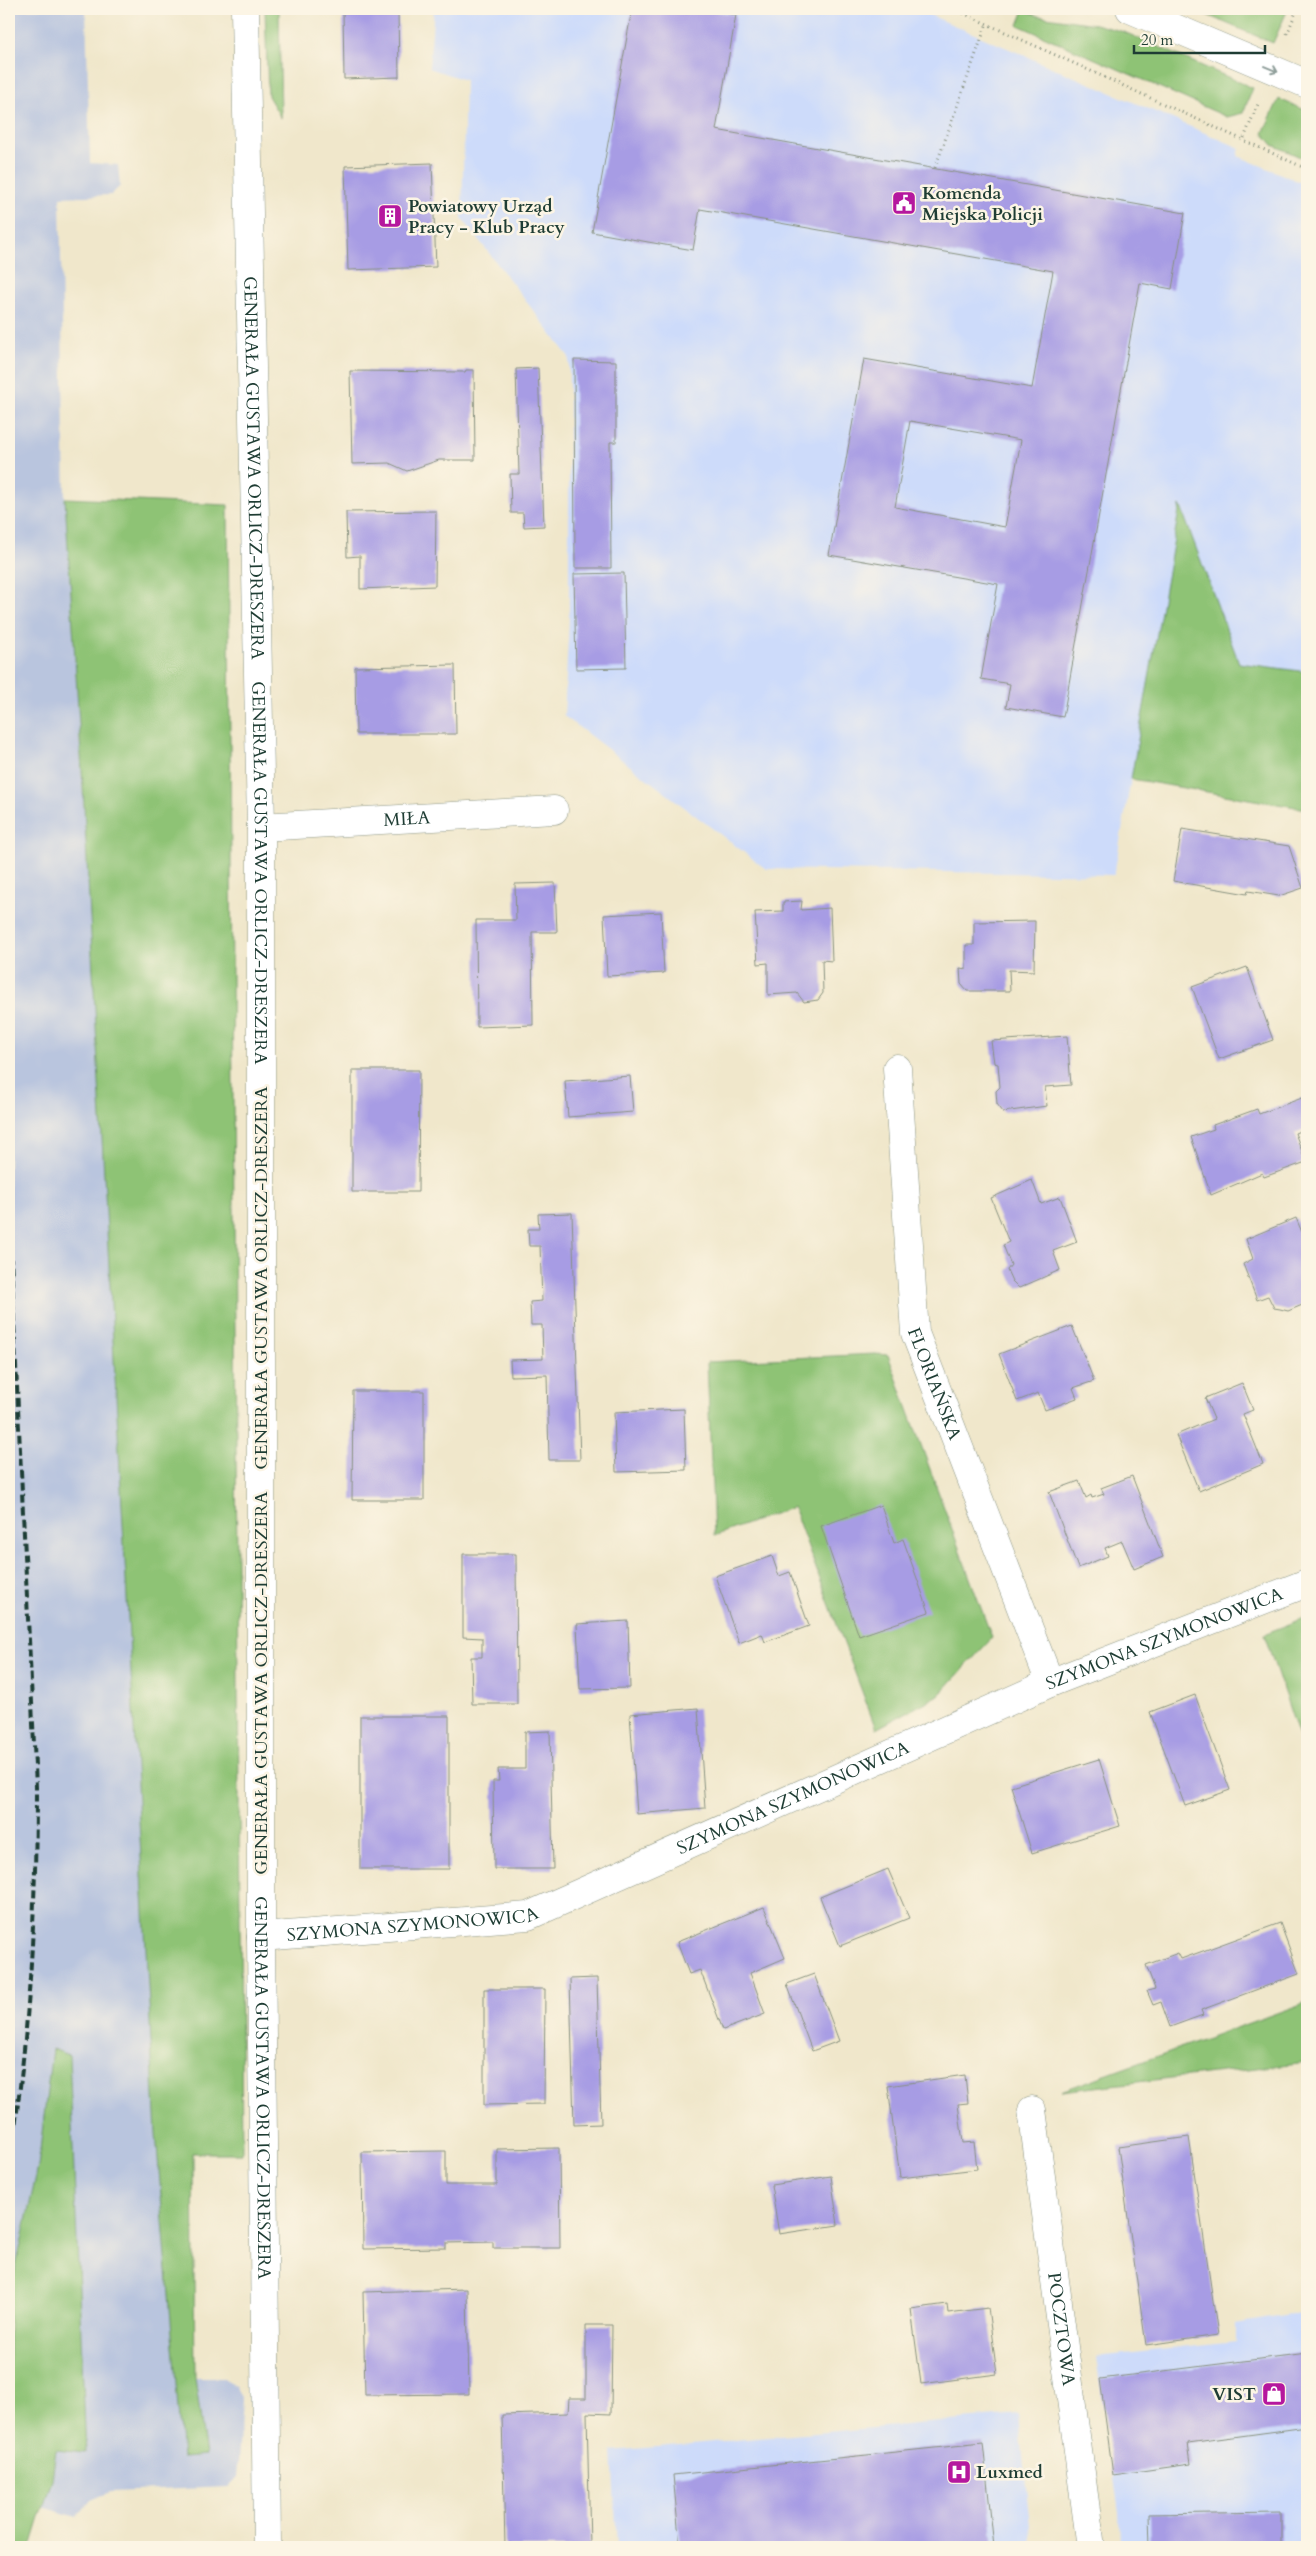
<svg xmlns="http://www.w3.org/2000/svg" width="1316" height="2556" viewBox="0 0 1316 2556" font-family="Cardo,serif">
	<rect width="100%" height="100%" fill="#fcf5e5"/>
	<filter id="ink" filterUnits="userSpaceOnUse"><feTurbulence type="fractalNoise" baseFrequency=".02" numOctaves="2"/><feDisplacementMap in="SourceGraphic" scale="10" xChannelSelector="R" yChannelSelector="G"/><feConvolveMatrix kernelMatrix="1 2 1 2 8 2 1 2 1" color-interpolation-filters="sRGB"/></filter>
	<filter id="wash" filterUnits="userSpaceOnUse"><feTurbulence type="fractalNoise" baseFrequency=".0096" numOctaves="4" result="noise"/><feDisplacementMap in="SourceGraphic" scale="20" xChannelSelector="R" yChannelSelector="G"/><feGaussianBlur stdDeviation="1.12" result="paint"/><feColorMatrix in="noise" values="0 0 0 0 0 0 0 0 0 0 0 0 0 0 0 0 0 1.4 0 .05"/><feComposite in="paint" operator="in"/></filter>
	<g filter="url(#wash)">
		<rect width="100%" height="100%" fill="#f0e7cb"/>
		<path fill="#cddbfa" d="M434 9H916L1240 148 1238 156 1307 185V672L1239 663 1180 506 1114 875 766 869 564 716 569 620V357L462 218 465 80 429 68Z
			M1307 2312V2547H1120L1119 2512 1096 2357 1235 2342V2324Z
			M1019 2415 1032 2547H617L612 2451Z"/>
		<path fill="#b9c5de" d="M9 9H86L90 163 118 165 120 186 111 195 60 197 65 498 183 2458 206 2456 195 2378H224L235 2387 242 2399 237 2478 228 2487 110 2492 91 2500 77 2517 42 2507 52 2479 56 2450 86 2453 53 2049 38 2167 9 2298Z"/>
		<path fill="#8ec375" stroke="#568054" d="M265 9H279L281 118 268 96Z
			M1199 9H1288L1273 43 1202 13Z
			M1024 10 1039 16 1095 24 1124 32 1253 88 1243 113 1227 117 1018 25Z
			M1279 99 1307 111V160L1273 145 1263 133Z
			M65 498 228 505 242 2153H193L195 2378 206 2456 182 2458 156 2133 83 787Z
			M1180 505 1239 663 1307 672V809L1131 779Z
			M875 1354 888 1355 992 1638 939 1695 876 1729 793 1507 714 1536 707 1362Z
			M1307 1617V1760L1264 1634Z
			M1307 2002V2062L1061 2091Z
			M52 2049 69 2055 86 2453 56 2450 52 2479 31 2547H9V2298L38 2167Z"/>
		<g id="blocks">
			<path fill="#a79ce4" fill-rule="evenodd" d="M343 9H398L399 77 344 79Z
				M632 9H703L736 15 716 130 1185 213 1172 289 1140 283 1063 717 1006 707 1010 684 981 679 998 584 829 555 864 359 1032 388 1053 271 700 209 693 250 592 232ZM910 421 1021 440 1005 527 895 507Z
				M432 163 436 267 348 270 345 166Z
				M574 360 616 361V442H610L611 568H575Z
				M538 368 544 526 524 527 523 513H511L510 474H519L516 369Z
				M466 370H474L475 460H439L407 471 389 463 352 464 350 371 465 372Z
				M436 511 435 586 360 589V556L347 557 346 512Z
				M624 573 626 668 576 669 574 574Z
				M455 665 456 734H356L355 667Z
				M1182 829 1289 846 1303 888 1279 896 1248 891 1247 894 1173 881Z
				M555 883 557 932H532L533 1025 477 1027 476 920H516L515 884Z
				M802 901 801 910 830 908 832 961 822 960 823 993 818 1000 804 1002 797 993 768 995V963L758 964 755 912 783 911V902Z
				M661 912 664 973 607 976 604 915Z
				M1035 921 1034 971 1009 970 1010 991H967L961 984 960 968 966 969V945H974V922Z
				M1247 967 1273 1040 1219 1059 1192 987Z
				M1067 1036 1071 1085 1045 1087 1047 1106 1003 1112 997 1104 996 1091 1000 1087 998 1064 994 1063 991 1041Z
				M352 1070H419L418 1192H352Z
				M630 1076 633 1112 568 1117 565 1081Z
				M1302 1098 1307 1111V1128L1295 1133 1306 1162 1264 1177 1262 1173 1211 1195 1191 1137 1214 1129 1213 1125 1257 1109 1259 1114Z
				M1032 1180 1041 1204 1060 1197 1077 1242 1053 1251 1060 1270 1019 1288 1012 1281 1007 1270 1011 1265 1003 1245 1009 1242 991 1198Z
				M572 1213 580 1460H549L547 1375 511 1376 510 1360 543 1359 542 1325H531L530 1302 542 1301 540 1246H529L528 1229H539L538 1214Z
				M1296 1218 1307 1244V1303L1288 1311 1280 1309 1274 1308 1268 1296 1257 1300 1243 1264 1253 1259 1246 1239Z
				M1072 1326 1094 1381 1073 1388 1077 1398 1045 1410 1038 1393 1017 1401 999 1354Z
				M1242 1383 1253 1410 1243 1414 1263 1464 1199 1491 1176 1435 1214 1419 1205 1398Z
				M353 1391H424V1500H352Z
				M684 1409 686 1470 616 1472 614 1412Z
				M1132 1476 1163 1557 1134 1569 1122 1541 1105 1548 1108 1556 1078 1568 1049 1492 1079 1481 1086 1498 1091 1495 1092 1498 1104 1494 1101 1488Z
				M881 1505 894 1543 903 1539 929 1612 859 1636 821 1526Z
				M463 1554H516L517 1704H472L471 1657H482V1638L463 1637Z
				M772 1556 779 1576 790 1572 809 1626 765 1642 762 1634 739 1643 715 1576Z
				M628 1621 630 1688 580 1689 577 1624Z
				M1195 1695 1230 1790 1185 1806 1150 1712Z
				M698 1708 705 1808 637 1814 630 1714Z
				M360 1716H449V1869H360Z
				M550 1731 553 1869H494L493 1781H499L498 1769H525V1732Z
				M1099 1759 1120 1826 1032 1853 1011 1786Z
				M888 1869 909 1918 840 1946 820 1897Z
				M764 1907 785 1958 750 1973 765 2014 723 2030 700 1970 689 1974 677 1942Z
				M1280 1923 1299 1974 1201 2010 1203 2015 1170 2027 1161 2002 1153 2005 1147 1991 1155 1989 1146 1965 1178 1953 1181 1959Z
				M814 1974 839 2041 812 2051 787 1984Z
				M597 1978 601 2124 574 2125 570 1979Z
				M484 1989H545L544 2104 484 2105Z
				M965 2075 968 2103 958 2104 963 2143 974 2142 977 2169 900 2178 888 2086Z
				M1189 2137 1218 2335 1146 2345 1118 2147Z
				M559 2148 560 2248H493V2242L446 2243V2248L363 2249 362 2152 446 2151V2185H497V2149Z
				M831 2176 838 2225 779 2234 771 2185Z
				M467 2289 469 2394 365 2395 363 2292Z
				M947 2304 948 2313 988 2308 997 2374 921 2384 911 2309Z
				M586 2325H612L611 2414 587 2413 590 2547H505L502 2415 568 2413 569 2398H586Z
				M1307 2353V2427L1188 2443 1191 2464 1113 2475 1100 2379Z
				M983 2443 994 2547H680L673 2475Z
				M1281 2512V2547H1150L1149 2514Z"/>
		</g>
	</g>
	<g filter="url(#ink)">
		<use href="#blocks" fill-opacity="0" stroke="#889280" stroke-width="1"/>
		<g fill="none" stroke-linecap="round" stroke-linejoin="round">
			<defs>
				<g id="street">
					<path id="s1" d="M245 9 261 827V1937L267 2547"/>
					<path id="s2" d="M261 827 554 810"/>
					<path id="s3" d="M897 1068 915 1333 1050 1683"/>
					<path id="s4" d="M261 1937 528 1916 1050 1683 1307 1583"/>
					<path id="s5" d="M1032 2110 1091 2547"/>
				</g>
				<path id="secondary" d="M1130 9 1307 84"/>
			</defs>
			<use href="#street" stroke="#889280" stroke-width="29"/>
			<use href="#secondary" stroke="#889280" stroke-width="29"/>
			<path stroke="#889280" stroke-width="3" stroke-dasharray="1 4" stroke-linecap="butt" d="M954 9 1307 169
				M1287 34 1296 12
				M1244 138 1258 104
				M935 168 987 23"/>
			<use href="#street" stroke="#fff" stroke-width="28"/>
			<use href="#secondary" stroke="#fff" stroke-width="28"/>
			<path stroke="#1f3d34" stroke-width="4" stroke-dasharray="8 4" stroke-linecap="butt" d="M9 1218 36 1787C36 1918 29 2038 9 2168"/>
		</g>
		<defs><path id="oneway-shaft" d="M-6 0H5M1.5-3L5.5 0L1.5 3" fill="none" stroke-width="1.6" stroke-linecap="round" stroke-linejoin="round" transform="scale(1.25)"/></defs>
		<use stroke="#8f9e9a" href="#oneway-shaft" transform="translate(1271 69) rotate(23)"/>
	</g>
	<defs>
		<symbol id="civic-square" viewBox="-11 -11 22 22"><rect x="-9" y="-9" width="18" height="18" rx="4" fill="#b5179e" stroke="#fcf5e5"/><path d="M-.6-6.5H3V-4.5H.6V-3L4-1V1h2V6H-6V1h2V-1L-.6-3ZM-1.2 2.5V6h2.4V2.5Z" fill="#fff"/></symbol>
		<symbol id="building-square" viewBox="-11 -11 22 22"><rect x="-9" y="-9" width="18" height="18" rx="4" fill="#b5179e" stroke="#fcf5e5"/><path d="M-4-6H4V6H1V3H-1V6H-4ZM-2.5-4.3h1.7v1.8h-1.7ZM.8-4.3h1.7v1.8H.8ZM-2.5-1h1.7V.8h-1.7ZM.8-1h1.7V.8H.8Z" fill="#fff"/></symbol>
		<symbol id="shop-square" viewBox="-11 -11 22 22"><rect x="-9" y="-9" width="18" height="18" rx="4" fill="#b5179e" stroke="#fcf5e5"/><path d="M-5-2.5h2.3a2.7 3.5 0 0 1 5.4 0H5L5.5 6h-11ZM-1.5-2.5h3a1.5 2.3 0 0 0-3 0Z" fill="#fff"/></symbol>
		<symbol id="hospital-square" viewBox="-11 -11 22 22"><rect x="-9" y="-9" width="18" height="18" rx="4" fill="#b5179e" stroke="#fcf5e5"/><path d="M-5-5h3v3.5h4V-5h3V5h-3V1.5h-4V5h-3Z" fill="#fff"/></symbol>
	</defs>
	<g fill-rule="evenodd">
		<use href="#civic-square" x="890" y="189" width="28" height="28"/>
		<use href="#building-square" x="376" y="202" width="28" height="28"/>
		<use href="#shop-square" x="1260" y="2380" width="28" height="28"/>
		<use href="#hospital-square" x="945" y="2458" width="28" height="28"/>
	</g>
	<g text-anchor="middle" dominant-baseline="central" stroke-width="5" stroke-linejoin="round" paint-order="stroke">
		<g font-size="18" font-weight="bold" fill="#1f3d34" stroke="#fcf5e5" text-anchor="start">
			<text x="922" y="193">Komenda<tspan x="922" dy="21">Miejska Policji</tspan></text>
			<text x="408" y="206">Powiatowy Urząd<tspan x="408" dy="21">Pracy - Klub Pracy</tspan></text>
			<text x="1256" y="2394" text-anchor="end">VIST</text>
			<text x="976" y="2472">Luxmed</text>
		</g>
		<g font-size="18" fill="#1f3d34" stroke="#fcf5e5">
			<text stroke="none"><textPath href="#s1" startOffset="459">GENERAŁA GUSTAWA ORLICZ-DRESZERA</textPath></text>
			<text stroke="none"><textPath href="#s2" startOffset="146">MIŁA</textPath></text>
			<text stroke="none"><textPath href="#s1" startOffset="864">GENERAŁA GUSTAWA ORLICZ-DRESZERA</textPath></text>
			<text transform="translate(261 1278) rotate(-90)">GENERAŁA GUSTAWA ORLICZ-DRESZERA</text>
			<text stroke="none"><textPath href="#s3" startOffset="320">FLORIAŃSKA</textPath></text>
			<text stroke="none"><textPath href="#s4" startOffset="962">SZYMONA SZYMONOWICA</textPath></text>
			<text transform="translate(261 1683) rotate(-90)">GENERAŁA GUSTAWA ORLICZ-DRESZERA</text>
			<text stroke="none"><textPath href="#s4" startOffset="558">SZYMONA SZYMONOWICA</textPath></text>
			<text stroke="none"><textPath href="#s4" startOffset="152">SZYMONA SZYMONOWICA</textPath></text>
			<text stroke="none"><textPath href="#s1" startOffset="2079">GENERAŁA GUSTAWA ORLICZ-DRESZERA</textPath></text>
			<text stroke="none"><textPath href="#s5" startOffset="221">POCZTOWA</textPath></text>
		</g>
	</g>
	<rect width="1316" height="2556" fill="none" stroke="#fcf5e5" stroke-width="30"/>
	<path d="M1134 45v8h131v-8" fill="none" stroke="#1f3d34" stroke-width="2.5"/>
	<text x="1141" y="45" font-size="15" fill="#1f3d34" stroke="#fcf5e5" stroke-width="4" paint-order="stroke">20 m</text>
</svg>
